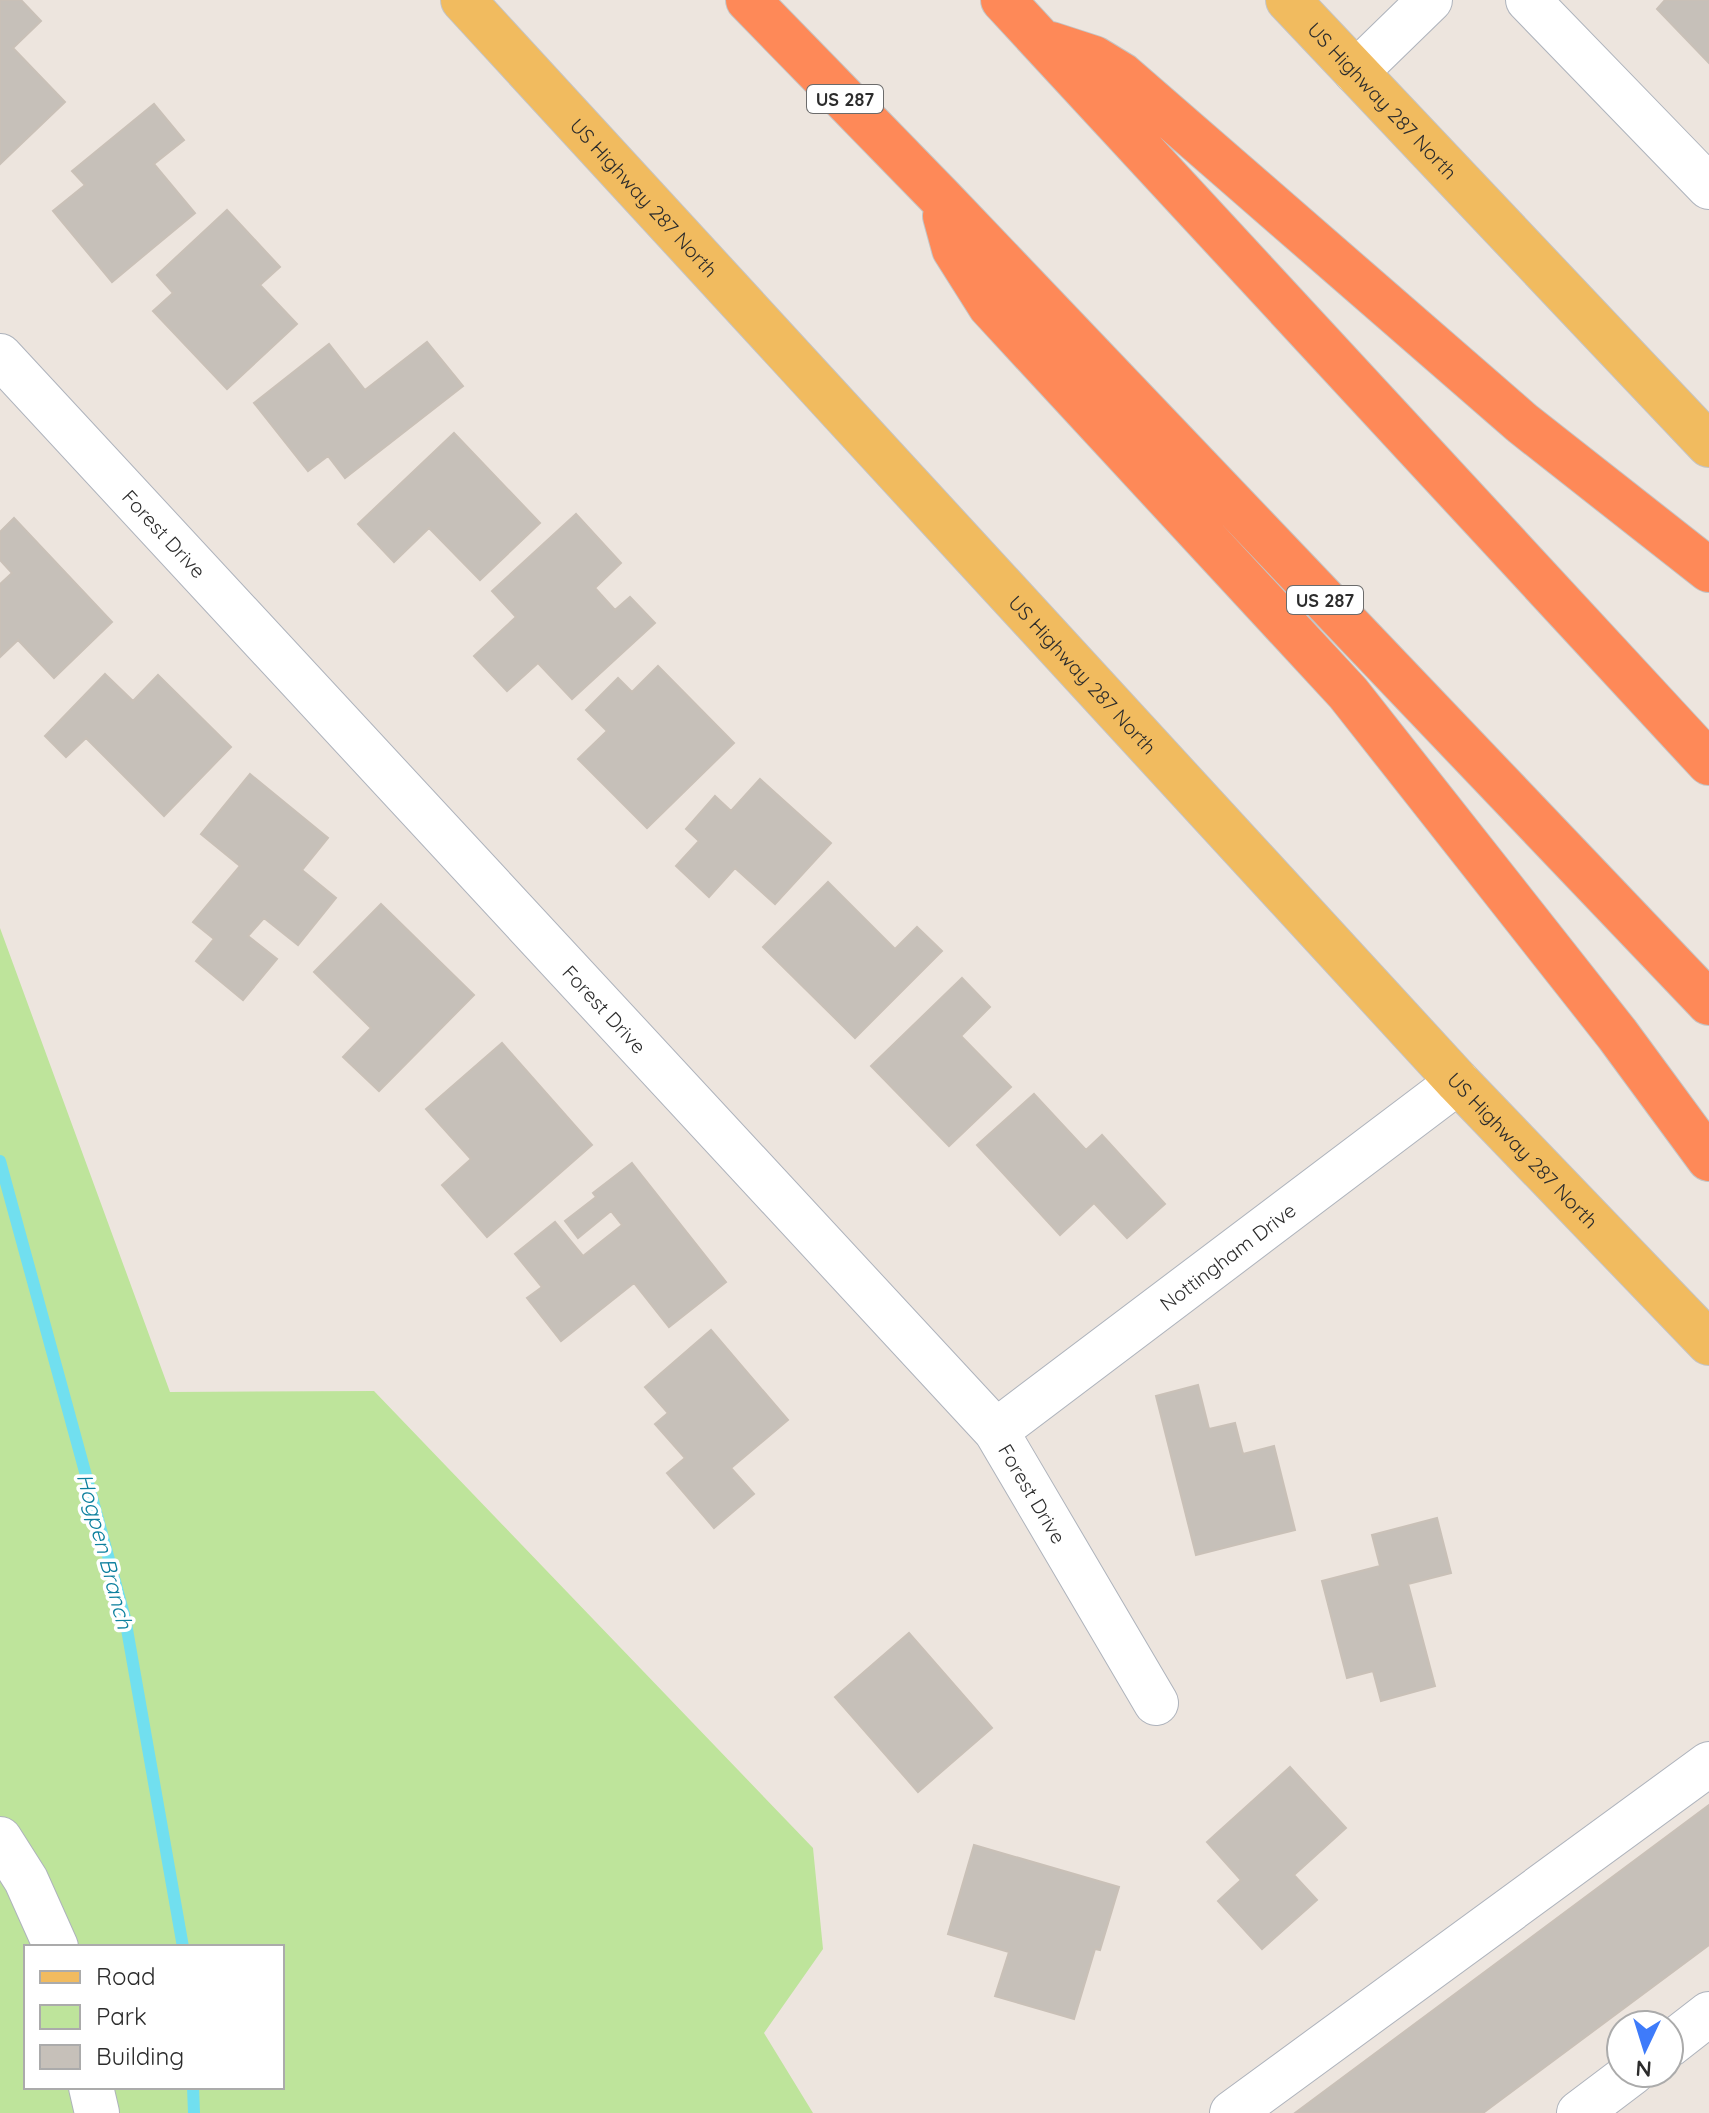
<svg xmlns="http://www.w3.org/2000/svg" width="1709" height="2113" viewBox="0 0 1709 2113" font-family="Quicksand,sans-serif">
	<rect width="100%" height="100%" fill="#ede5de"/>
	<path fill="#bee49b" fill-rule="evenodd" d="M0 928 170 1392 374 1391 813 1848 823 1949 764 2033 813 2113H0ZM26 1947H282V2087H26Z"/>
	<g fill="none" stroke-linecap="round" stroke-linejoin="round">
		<path stroke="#71dfef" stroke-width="12" d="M0 1161 125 1618 183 1947
			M193 2087 194 2113"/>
	</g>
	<path fill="#c6c0b9" stroke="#c9c0b7" stroke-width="2" d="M0 0H21L41 21 13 48 65 102 0 164Z
		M1709 0V63L1657 9 1665 0Z
		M154 104 184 140 154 164 195 213 112 282 53 211 85 185 72 171Z
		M227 210 280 267 260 285 297 324 227 389 153 311 173 293 157 275Z
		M427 342 463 386 345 478 328 456 308 471 254 403 329 344 365 390Z
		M454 433 540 523 480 580 429 528 394 562 358 524Z
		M576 514 621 563 595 588 615 610 630 597 655 623 572 699 538 663 507 691 474 656 516 617 492 591Z
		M14 518 112 622 54 678 18 640 0 657V584L12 573 0 560V532Z
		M658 666 734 743 647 828 578 759 607 731 586 710 618 678 632 692Z
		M105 674 133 701 158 675 231 747 164 816 86 738 66 757 45 736Z
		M250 774 328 838 302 870 336 898 298 945 264 918 248 936 277 959 243 1000 196 961 214 939 193 922 240 866 201 834Z
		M760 779 831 843 775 904 735 868 709 897 676 866 699 841 686 829 715 796 731 811Z
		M828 882 895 949 917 927 942 951 855 1038 763 947Z
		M381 904 474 995 379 1091 343 1057 371 1028 314 972Z
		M962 978 990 1007 961 1036 1011 1087 949 1146 871 1066Z
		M502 1043 592 1145 487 1237 442 1185 471 1159 426 1109Z
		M1034 1094 1086 1150 1102 1135 1165 1204 1127 1238 1094 1203 1060 1235 977 1145Z
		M632 1163 726 1282 669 1327 634 1283 561 1341 527 1298 542 1287 515 1254 555 1222 583 1256 622 1225 611 1211 578 1238 565 1221 596 1197 593 1193Z
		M711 1330 788 1420 731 1468 754 1494 714 1528 667 1473 685 1458 655 1424 668 1413 645 1387Z
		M1198 1385 1209 1429 1235 1423 1243 1454 1274 1446 1295 1530 1196 1555 1156 1396Z
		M1437 1518 1451 1573 1408 1584 1435 1686 1381 1701 1373 1671 1347 1678 1322 1581 1380 1566 1372 1535Z
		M909 1633 992 1728 918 1792 835 1697Z
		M1290 1767 1346 1828 1294 1875 1317 1900 1262 1949 1218 1901 1241 1880 1207 1842Z
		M1709 1805V1945L1483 2113H1295Z
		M974 1845 1119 1887 1100 1950 1095 1949 1074 2019 995 1996 1009 1952 948 1934Z"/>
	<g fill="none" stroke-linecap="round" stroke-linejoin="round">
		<defs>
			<g id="minor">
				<path d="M1528 0 1709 187"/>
				<path d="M1356 72 1430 0"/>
				<path id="s1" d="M0 356 996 1431 1156 1703"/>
				<path id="s2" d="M996 1431 1458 1082"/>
				<path d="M0 1839 26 1880 56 1947"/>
				<path d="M1669 2045 1709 2014"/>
				<path d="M91 2087 97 2113"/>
				<path d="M1232 2113 1709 1764"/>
				<path d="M1579 2113 1632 2073"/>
			</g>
			<g id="major">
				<path id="s3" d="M463 0 1458 1082 1709 1343"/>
				<path id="s4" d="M1288 0 1709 445"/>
			</g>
			<path id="highway" d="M748 0 941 198 1709 1003
				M1003 0 1709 763
				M1051 44 1094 58 1122 75 1522 423 1709 570
				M945 216 954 249 990 306 1348 693 1617 1034 1709 1159"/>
		</defs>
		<use href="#minor" stroke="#aeb3bc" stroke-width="46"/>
		<use href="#major" stroke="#c4c4c4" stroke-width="46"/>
		<use href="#highway" stroke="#c4c4c4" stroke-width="46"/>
		<use href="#minor" stroke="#fff" stroke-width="44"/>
		<use href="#major" stroke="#f1bb5f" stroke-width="44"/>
		<use href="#highway" stroke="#fe8958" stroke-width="44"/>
	</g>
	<g text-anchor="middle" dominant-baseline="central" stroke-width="7" stroke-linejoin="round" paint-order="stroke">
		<g fill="#fff" stroke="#6b6b6b" stroke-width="2">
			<rect x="807" y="85" width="76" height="28" rx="6"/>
			<rect x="1287" y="586" width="76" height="28" rx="6"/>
		</g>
		<g font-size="18" font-weight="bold" fill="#2c2c2c">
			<text x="845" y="99">US 287</text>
			<text x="1325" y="600">US 287</text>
		</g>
		<g font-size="20" fill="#2c2c2c" stroke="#fff">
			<text stroke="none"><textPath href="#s4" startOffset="138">US Highway 287 North</textPath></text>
			<text stroke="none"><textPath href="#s3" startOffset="268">US Highway 287 North</textPath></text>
			<text stroke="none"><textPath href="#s1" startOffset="242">Forest Drive</textPath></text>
			<text stroke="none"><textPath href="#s3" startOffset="916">US Highway 287 North</textPath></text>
			<text stroke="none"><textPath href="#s1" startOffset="890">Forest Drive</textPath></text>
			<text stroke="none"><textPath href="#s3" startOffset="1564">US Highway 287 North</textPath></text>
			<text stroke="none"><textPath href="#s2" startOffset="290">Nottingham Drive</textPath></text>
			<text stroke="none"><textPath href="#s1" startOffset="1538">Forest Drive</textPath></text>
		</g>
		<g font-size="22" font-style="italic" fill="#0d809e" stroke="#fff">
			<text transform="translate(105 1551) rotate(75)">Hogpen Branch</text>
		</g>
	</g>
	<rect x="24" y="1945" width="260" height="144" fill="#ffffff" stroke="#ababab" stroke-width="2"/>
	<rect x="40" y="1971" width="40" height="12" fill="#f1bb5f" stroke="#ababab" stroke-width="2"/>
	<text x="96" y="1985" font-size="24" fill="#2c2c2c">Road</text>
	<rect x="40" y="2005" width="40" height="24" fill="#bee49b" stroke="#ababab" stroke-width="2"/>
	<text x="96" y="2025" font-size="24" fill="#2c2c2c">Park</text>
	<rect x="40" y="2045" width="40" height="24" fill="#c6c0b9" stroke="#ababab" stroke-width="2"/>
	<text x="96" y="2065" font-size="24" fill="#2c2c2c">Building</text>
	<g transform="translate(1645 2049) rotate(184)"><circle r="38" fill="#ffffff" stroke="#ababab" stroke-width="2"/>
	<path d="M0-6L14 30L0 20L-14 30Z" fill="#3e7bfa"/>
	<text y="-12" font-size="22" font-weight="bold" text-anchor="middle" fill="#2c2c2c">N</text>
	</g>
</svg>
